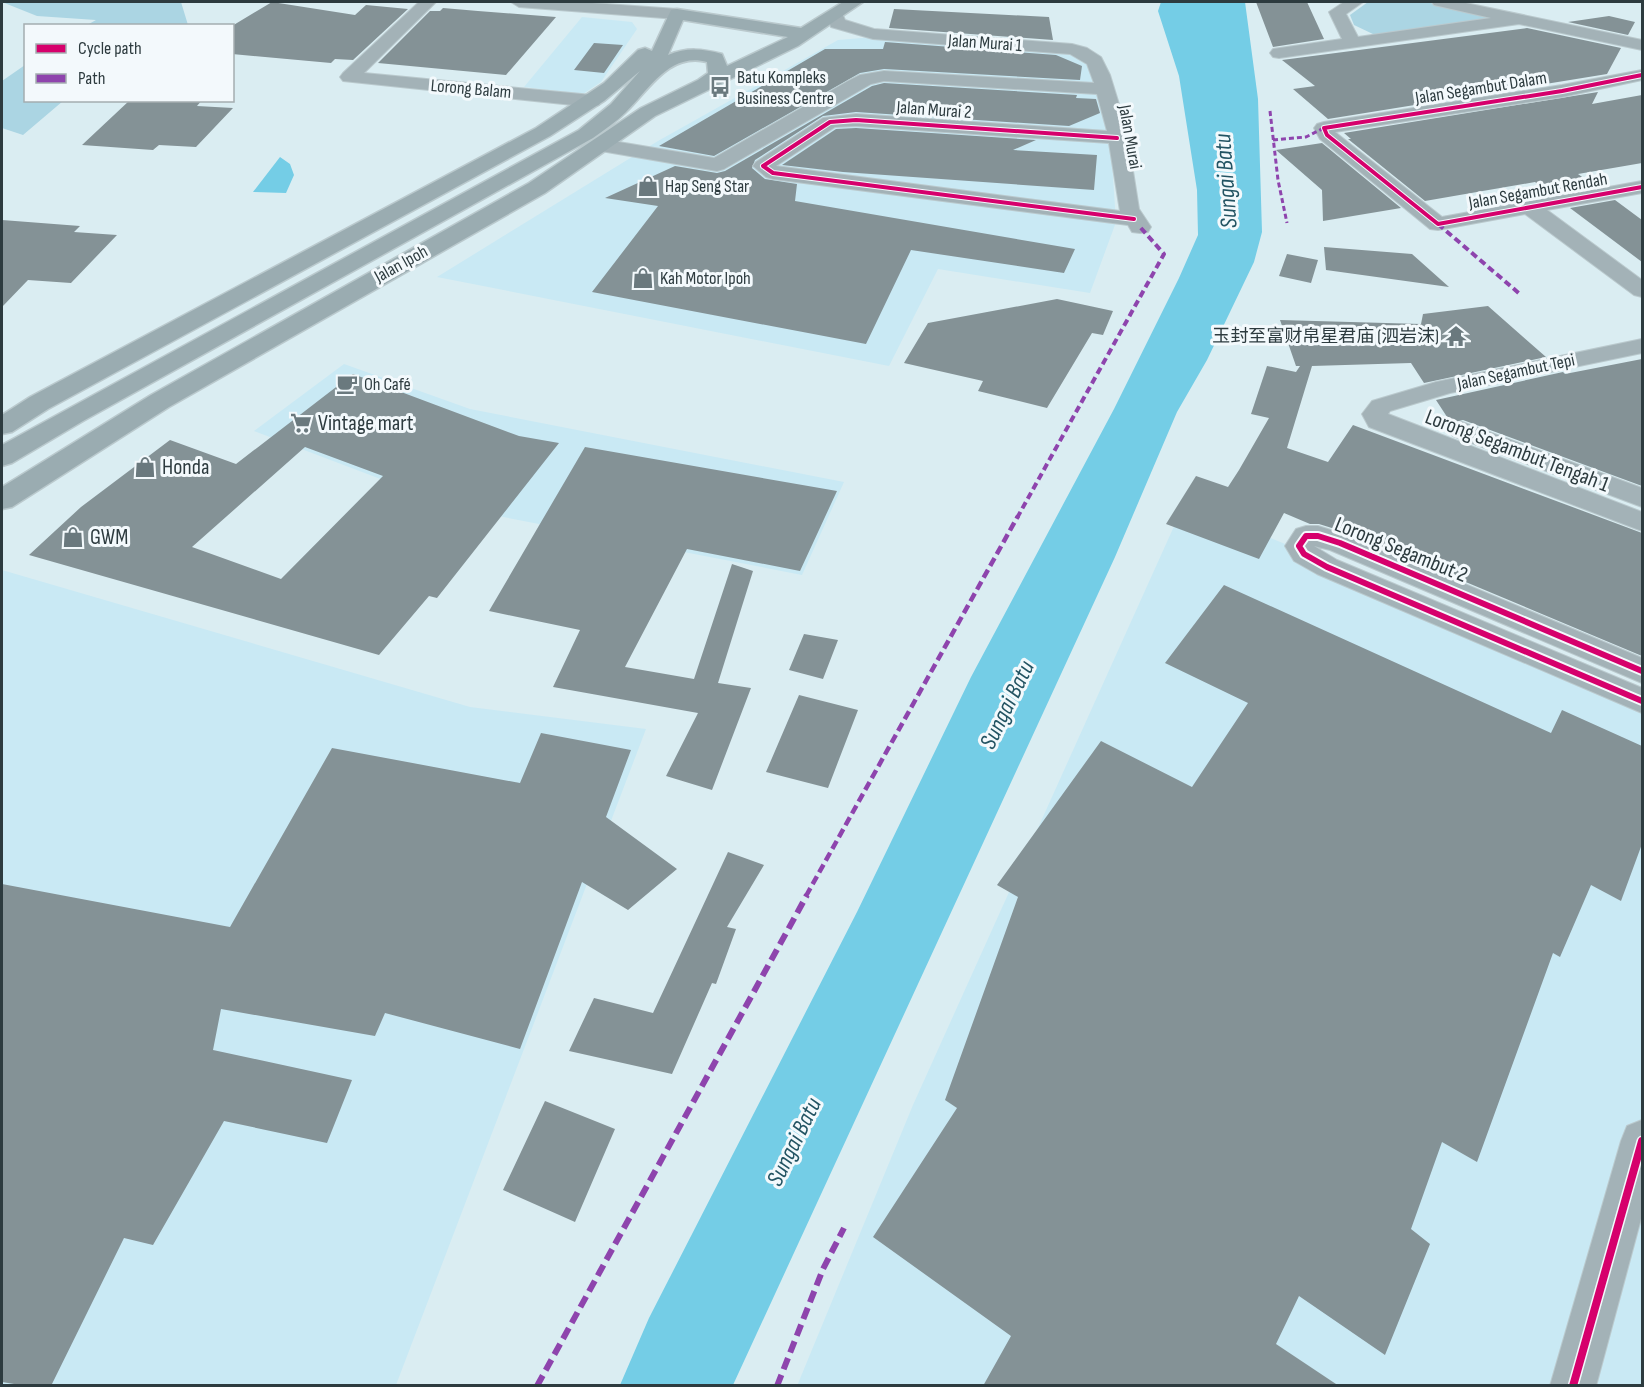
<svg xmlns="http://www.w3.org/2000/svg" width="1644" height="1387" viewBox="0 0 1644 1387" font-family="'Sofia Sans Condensed','Noto Sans SC',sans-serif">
	<rect width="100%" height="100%" fill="#daedf2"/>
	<path fill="#c9e9f4" d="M582 17 632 22 637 29 601 82 583 94 524 87Z
		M874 37 1065 52 1086 61 1110 133 1116 222 1090 293 938 269 889 366 437 277 658 141 838 40Z
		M344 364 470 409 844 482 802 575 457 508 254 431Z
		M1185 502 1642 694V1385L797 1386 913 1105Z
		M2 570 470 707 646 729 396 1385H2Z"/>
	<path fill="#abd5e3" d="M2 2H181L188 25H87L96 20 37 16Z
		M1368 2H1426L1491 15 1484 19 1375 35 1354 25 1350 15Z
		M25 65 26 100 63 101 23 135 2 128V81Z"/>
	<path fill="#74cde6" d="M1161 2H1245L1258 99 1262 232 1254 262 1207 360 1177 412 1115 557 733 1385H620L649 1318 857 912 971 677 1114 409 1179 278 1198 235 1197 190 1179 76 1158 11Z
		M280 157 290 164 294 175 286 193 253 192Z"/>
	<path fill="#849296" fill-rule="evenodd" d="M272 2 355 15 366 5 408 9 353 60 335 59 331 63 232 54V26Z
		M1256 2H1307L1324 39 1273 47Z
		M443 8 478 11 556 17 506 75 378 63 430 11H440Z
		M894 9 1049 17 1053 40 889 28Z
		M1609 16 1635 22 1628 35 1568 22Z
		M1527 28 1621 48 1607 74 1328 119 1293 89 1315 86 1282 60Z
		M885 42 1056 55 1082 66 1080 80 884 69 860 73 714 156 659 146 825 49H883Z
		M594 43 623 45 604 73 574 70Z
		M884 83 1077 95 1076 98 1096 99 1100 113 1069 126 856 112 823 116 755 160 752 168 765 179 797 184 795 201 1075 249 1064 273 911 250 866 344 592 292 658 206 605 198 675 166 717 173 725 171 872 86Z
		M1598 92 1592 104 1642 95V163L1578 174 1596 187 1552 195 1535 182 1425 201 1348 139H1351L1344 133Z
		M130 100H202L197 106 233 108 196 147 159 145 153 150 82 145Z
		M856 128 1036 140 1013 150 1097 155 1094 190 843 172 782 165 836 129Z
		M1322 143 1401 208 1323 221 1322 190 1276 150Z
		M1615 200 1642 220V262L1570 208Z
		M2 220 80 226 74 232 117 235 71 283 28 280 2 307Z
		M1324 247 1412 254 1449 287 1326 270Z
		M1287 254 1318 260 1311 283 1279 276Z
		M1057 299 1113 311 1103 335 1092 333 1047 408 978 391 983 381 904 363 928 323Z
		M1488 306 1546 357 1424 383 1411 363 1312 366 1287 448 1328 462 1353 425 1642 533V656L1351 534 1319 524H1310L1284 513 1259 559 1166 524 1196 476 1228 487 1239 470 1269 418 1251 414 1267 366 1296 372 1300 366H1296L1280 320 1421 324 1423 314Z
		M1642 359V486L1463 420 1451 423 1436 400 1563 372 1565 374Z
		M353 374 519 436 559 443 437 598 429 596 379 655 29 555 81 507 170 440 236 464ZM305 447 383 476 281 579 192 547Z
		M585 447 837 491 800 571 687 549 625 667 694 679 732 564 753 571 718 683 751 688 712 790 666 776 698 713 553 687 580 630 489 611Z
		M1224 585 1551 733 1562 710 1642 746V844L1621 901 1591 885 1560 957 1553 953 1477 1162 1442 1142 1411 1229 1430 1244 1385 1355 1299 1296 1276 1344 1339 1386H983L1011 1336 873 1237 957 1108 945 1100 1018 897 997 885 1101 741 1192 787 1248 703 1165 663Z
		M804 634 838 640 823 679 789 670Z
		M799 695 858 710 828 788 766 772Z
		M541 733 631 750 606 817 677 869 628 910 582 882 520 1049 385 1013 375 1036 221 1009 213 1050 352 1080 327 1143 224 1121 153 1245 124 1238 51 1386H26L2 1382V884L230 927 332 748 520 783Z
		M728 852 764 865 727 927 736 929 716 984 712 983 672 1074 569 1051 594 998 653 1013Z
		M545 1101 615 1129 575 1222 503 1190Z"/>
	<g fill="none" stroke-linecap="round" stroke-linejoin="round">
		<defs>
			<path id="street" d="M419 2H436L364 73 592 95 599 97 601 101 599 105 592 107 343 81 340 77 343 73Z
				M511 2H578L677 9 685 14 677 19 519 7Z
				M1344 2H1363L1346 14 1358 37 1491 18 1434 5 1432 2H1461L1642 40V50L1519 24 1279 58 1273 57 1270 53 1273 49 1342 39 1329 12Z
				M835 10 841 11 845 20 874 29 1072 44 1087 48 1101 57 1110 75 1126 127 1139 209 1151 227 1148 232 1140 233 1132 232 1128 225 773 179 766 177 753 166 756 162 823 118 856 114 1107 131 1097 94 884 81 871 84 724 169 717 171 601 151 594 149 591 145 594 141 601 139 714 158 848 81 860 75 884 71 1094 83 1087 64 1070 54 873 39 831 27 827 15ZM856 126 1109 143 1120 211 776 166 835 127Z
				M1642 70V80L1562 97 1335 132 1442 217 1642 181V193L1547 210 1642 280V297L1634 295 1525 214 1438 230 1430 229 1320 139 1314 128 1317 124 1324 122 1562 85Z
				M1642 339V353L1450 393 1390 411 1388 414 1642 512V531L1369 427 1362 414 1372 401 1436 382Z
				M1462 422 1642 488V507L1453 436 1449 430 1453 424Z
				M1306 526H1318L1350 536 1642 658V683L1330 550 1314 546 1337 560 1642 688V713L1317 574 1294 561 1285 546 1296 529Z
				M1642 1120V1215L1596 1386H1550L1621 1141 1627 1126Z"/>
			<path id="primary" d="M843 2H863L798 46 655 116 545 193 169 407 12 507 2 509V487L151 395 529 183 641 108 698 80 708 73 707 62C669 52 649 90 626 112 616 122 604 130 593 138L83 421 12 463 2 466V445L579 130 611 104 640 71 604 101 550 136 48 409 12 432 2 434V415L30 397 536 128 604 83 638 50 645 48 652 51 671 10 677 9 801 28ZM683 20 788 37 727 66 722 54C703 49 687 47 668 55Z"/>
		</defs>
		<use href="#street" stroke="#bac9cd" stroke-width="2"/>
		<use href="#primary" stroke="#bac9cd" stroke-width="3"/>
		<use href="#street" fill="#a3b2b7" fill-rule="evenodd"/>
		<use href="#primary" fill="#9aacb1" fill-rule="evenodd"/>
		<path stroke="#8e44ad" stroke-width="3" stroke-dasharray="5 3" stroke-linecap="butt" d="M1270 111 1278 180 1287 223
			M1273 140 1306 137 1324 128
			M1438 224 1440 226"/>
		<path stroke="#8e44ad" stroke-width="4" stroke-dasharray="7 4" stroke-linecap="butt" d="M1438 224 1521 295
			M1017 518 1164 254 1140 227"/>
		<path stroke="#8e44ad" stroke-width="4.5" stroke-dasharray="9 4.5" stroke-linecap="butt" d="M806 896 1018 516"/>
		<path stroke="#8e44ad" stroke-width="6" stroke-dasharray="12 6" stroke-linecap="butt" d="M537 1386 807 895
			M777 1386 823 1269 844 1228"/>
		<defs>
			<path id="cycleway-far2" d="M1642 75 1562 91 1324 128 1327 135 1438 224 1642 187
				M1117 138 856 120 830 122 763 166 773 173 1134 219"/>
			<path id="cycleway-far1" d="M1642 671 1340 543 1318 536H1306L1299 546 1304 554 1327 567 1642 701"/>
			<path id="cycleway" d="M1573 1386 1642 1141"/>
		</defs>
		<use href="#cycleway-far2" stroke="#f3f9fc" stroke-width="6"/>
		<use href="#cycleway-far1" stroke="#f3f9fc" stroke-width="10"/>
		<use href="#cycleway" stroke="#f3f9fc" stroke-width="11"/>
		<use href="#cycleway-far2" stroke="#d6006c" stroke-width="4"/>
		<use href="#cycleway-far1" stroke="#d6006c" stroke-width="6"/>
		<use href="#cycleway" stroke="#d6006c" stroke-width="8"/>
	</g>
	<defs>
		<symbol id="bus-bare" viewBox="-9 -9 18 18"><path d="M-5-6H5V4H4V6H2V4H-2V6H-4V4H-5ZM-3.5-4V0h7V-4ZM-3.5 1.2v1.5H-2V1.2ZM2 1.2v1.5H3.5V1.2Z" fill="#6a797e" stroke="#f3f9fc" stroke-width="2.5" paint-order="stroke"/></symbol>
		<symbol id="shop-bare" viewBox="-9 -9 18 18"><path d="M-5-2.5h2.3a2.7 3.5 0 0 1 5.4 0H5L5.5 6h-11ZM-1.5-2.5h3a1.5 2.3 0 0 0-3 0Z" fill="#6a797e" stroke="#f3f9fc" stroke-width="2.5" paint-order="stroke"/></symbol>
		<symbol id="temple-bare" viewBox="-9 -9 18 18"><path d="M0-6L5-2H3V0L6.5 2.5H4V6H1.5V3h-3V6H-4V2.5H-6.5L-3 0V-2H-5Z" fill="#6a797e" stroke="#f3f9fc" stroke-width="2.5" paint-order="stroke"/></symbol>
		<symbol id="cafe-bare" viewBox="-9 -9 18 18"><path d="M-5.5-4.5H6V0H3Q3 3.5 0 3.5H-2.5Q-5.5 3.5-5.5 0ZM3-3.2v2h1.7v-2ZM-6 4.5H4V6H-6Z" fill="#6a797e" stroke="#f3f9fc" stroke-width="2.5" paint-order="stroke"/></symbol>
		<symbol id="supermarket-bare" viewBox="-9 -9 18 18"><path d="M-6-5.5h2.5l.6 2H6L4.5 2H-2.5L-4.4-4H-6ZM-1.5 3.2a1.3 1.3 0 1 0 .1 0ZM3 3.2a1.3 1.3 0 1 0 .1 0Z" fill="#6a797e" stroke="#f3f9fc" stroke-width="2.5" paint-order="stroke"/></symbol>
	</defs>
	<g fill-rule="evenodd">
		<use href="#bus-bare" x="705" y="72" width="30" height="30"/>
		<use href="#shop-bare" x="633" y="171" width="30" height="30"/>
		<use href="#shop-bare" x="628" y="263" width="30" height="30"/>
		<use href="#temple-bare" x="1441" y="321" width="30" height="30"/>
		<use href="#cafe-bare" x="332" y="369" width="30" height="30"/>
		<use href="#supermarket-bare" x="286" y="408" width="30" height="30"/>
		<use href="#shop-bare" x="130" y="452" width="30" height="30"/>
		<use href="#shop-bare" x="58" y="522" width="30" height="30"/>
	</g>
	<g text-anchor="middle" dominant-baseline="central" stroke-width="6" stroke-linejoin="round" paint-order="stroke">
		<g font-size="18" fill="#2d3b3f" stroke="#f3f9fc">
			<text transform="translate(985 43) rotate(4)">Jalan Murai 1</text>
			<text transform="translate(1481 88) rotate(-9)">Jalan Segambut Dalam</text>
			<text transform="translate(471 89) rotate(5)">Lorong Balam</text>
			<text transform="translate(934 110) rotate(4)">Jalan Murai 2</text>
			<text transform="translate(1130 137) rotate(80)">Jalan Murai</text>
			<text transform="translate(1538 191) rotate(-10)">Jalan Segambut Rendah</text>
			<text transform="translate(401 264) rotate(-29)">Jalan Ipoh</text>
			<text transform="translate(1516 372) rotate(-12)">Jalan Segambut Tepi</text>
		</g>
		<g font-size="18" fill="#2d3b3f" stroke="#f3f9fc" text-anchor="start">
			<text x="737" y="77">Batu Kompleks<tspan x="737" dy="21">Business Centre</tspan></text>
			<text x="665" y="186">Hap Seng Star</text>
			<text x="660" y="278">Kah Motor Ipoh</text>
			<text x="1439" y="336" text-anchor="end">玉封至富财帛星君庙 (泗岩沫)</text>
			<text x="364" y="384">Oh Café</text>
		</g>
		<g font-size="22" fill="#2d3b3f" stroke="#f3f9fc" text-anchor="start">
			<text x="318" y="423">Vintage mart</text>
			<text x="162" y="467">Honda</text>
			<text x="90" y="537">GWM</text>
		</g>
		<g font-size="22" fill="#2d3b3f" stroke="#f3f9fc">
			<text transform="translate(1517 451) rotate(21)">Lorong Segambut Tengah 1</text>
			<text transform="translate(1401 550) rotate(22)">Lorong Segambut 2</text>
		</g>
		<g font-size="24" font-style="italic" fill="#235463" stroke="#f3f9fc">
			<text transform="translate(1226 181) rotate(-94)">Sungai Batu</text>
			<text transform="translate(1007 705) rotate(-64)">Sungai Batu</text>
			<text transform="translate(794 1142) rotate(-64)">Sungai Batu</text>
		</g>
	</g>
	<rect width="1644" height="1387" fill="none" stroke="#2d3b3f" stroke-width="6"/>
	<rect x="24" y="24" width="210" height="78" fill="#f3f9fc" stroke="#a4adb0" stroke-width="1.5"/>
	<rect x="36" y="44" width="30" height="9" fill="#d6006c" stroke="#a4adb0" stroke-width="1.5"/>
	<text x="78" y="54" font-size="18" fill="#2d3b3f">Cycle path</text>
	<rect x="36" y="74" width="30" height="9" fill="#8e44ad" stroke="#a4adb0" stroke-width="1.5"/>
	<text x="78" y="84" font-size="18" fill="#2d3b3f">Path</text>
</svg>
